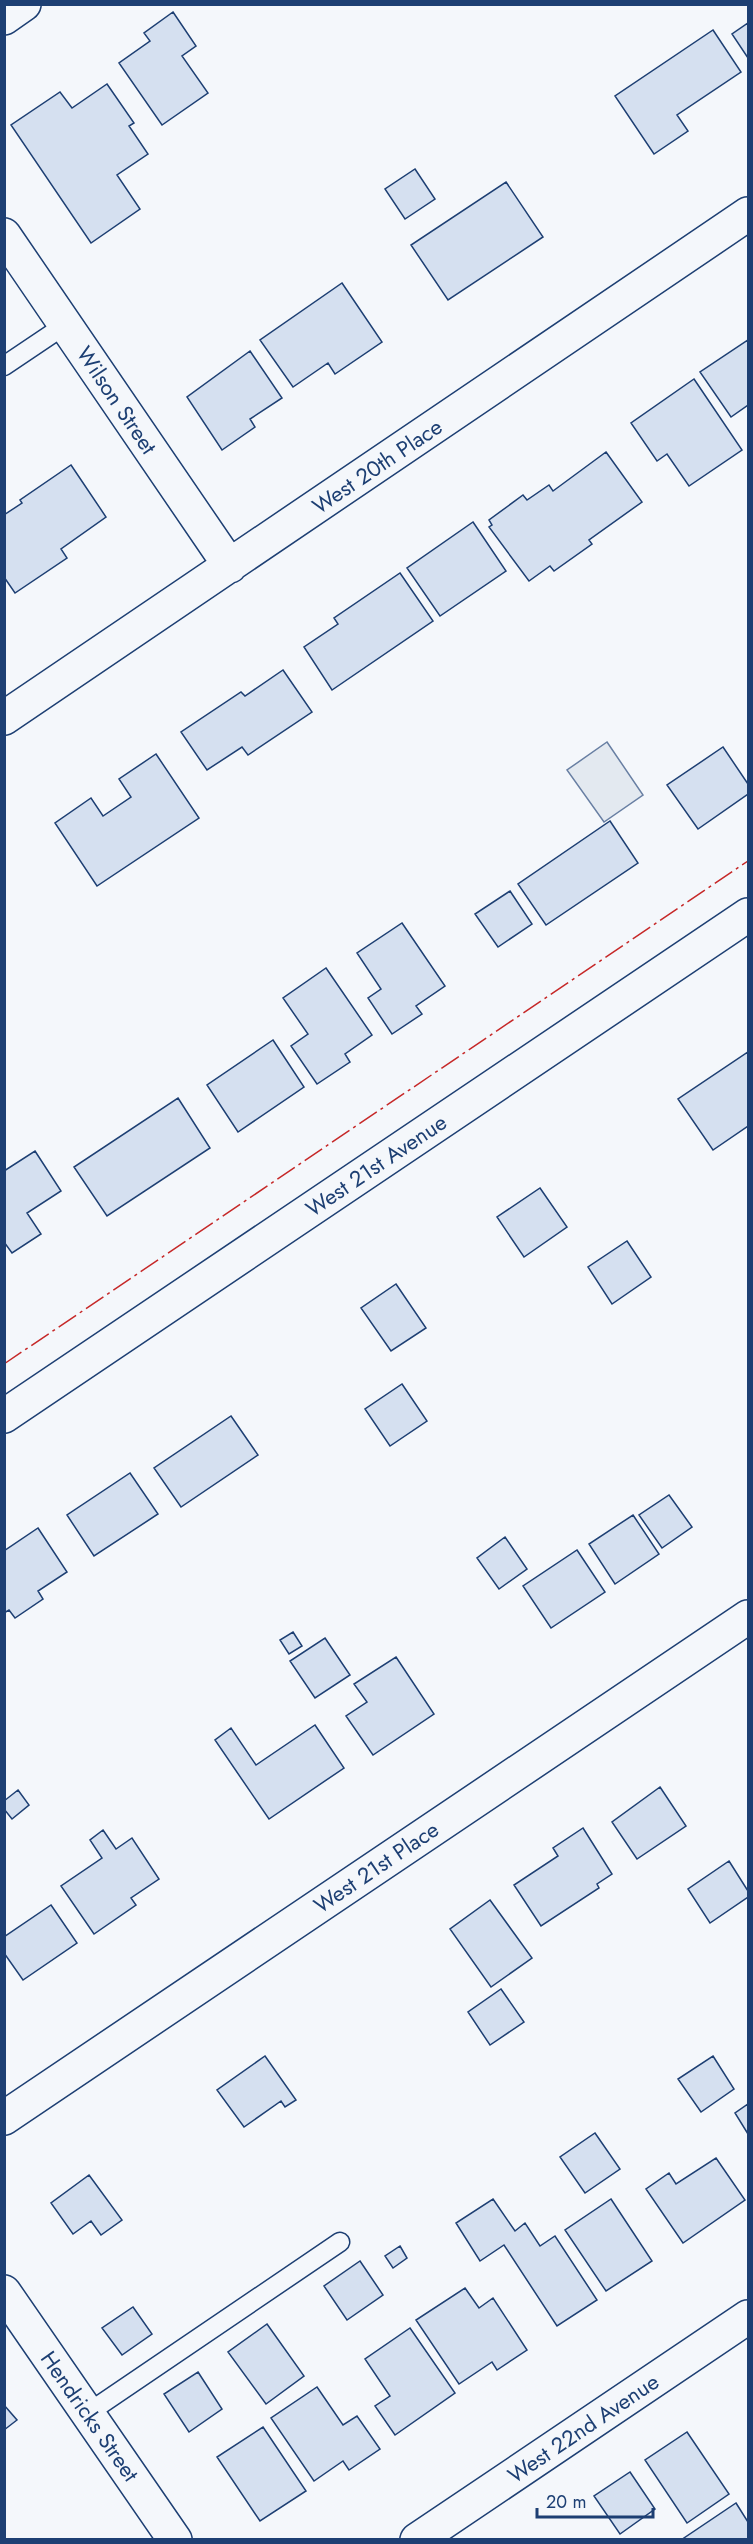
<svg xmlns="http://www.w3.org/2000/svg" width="753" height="2544" viewBox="0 0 753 2544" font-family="Jost,sans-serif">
	<rect width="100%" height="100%" fill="#f4f7fb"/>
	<path fill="#e3e9f0" stroke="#687fa3" stroke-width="1.5" d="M607 742 643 795 604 822 567 770Z"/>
	<path fill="#d5e0f0" stroke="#1d3f73" stroke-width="1.5" d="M173 12 196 46 182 56 208 93 162 125 119 63 150 41 144 33Z
		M748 23V58L732 34Z
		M713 30 741 72 677 115 688 131 654 154 615 96Z
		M107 84 134 123 129 126 148 154 117 175 140 209 91 243 11 125 60 92 72 108Z
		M415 169 435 199 405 219 385 189Z
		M506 182 543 237 448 300 411 245Z
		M342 283 382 342 335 374 328 363 293 387 260 340Z
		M748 340V405L731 417 700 372Z
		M250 351 282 398 250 419 255 427 222 450 187 397Z
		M694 379 742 450 689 486 667 454 657 461 631 423Z
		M606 452 642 502 589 540 592 544 554 571 550 566 529 581 489 527 492 525 489 520 523 495 527 500 549 485 553 491Z
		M71 465 106 517 61 549 67 558 15 593 4 577V515L22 503 20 500Z
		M473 522 506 571 440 616 407 568Z
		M400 573 433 621 332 690 304 647 338 624 334 618Z
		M283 670 312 712 248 755 242 747 207 770 181 732 241 692 245 696Z
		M723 747 748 784V794L698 829 667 785Z
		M156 754 199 818 97 886 55 823 91 798 103 816 131 797 119 779Z
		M610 821 638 863 546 925 518 884Z
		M510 891 532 924 498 947 475 914Z
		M402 923 445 986 416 1006 422 1014 392 1034 368 998 381 989 357 953Z
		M326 968 372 1035 345 1054 350 1062 317 1084 291 1046 308 1034 283 998Z
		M273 1040 304 1087 238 1132 207 1085Z
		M748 1052V1126L713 1150 678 1099Z
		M178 1098 210 1148 107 1216 74 1167Z
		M35 1151 61 1191 27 1213 41 1234 12 1253 4 1242V1171Z
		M540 1188 567 1227 524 1257 497 1217Z
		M627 1241 651 1277 612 1304 588 1267Z
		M396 1284 426 1328 391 1351 361 1308Z
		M402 1384 427 1421 390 1446 365 1409Z
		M231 1416 258 1455 181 1507 154 1468Z
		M130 1473 158 1514 94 1556 67 1515Z
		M669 1495 692 1527 662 1548 639 1515Z
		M633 1515 659 1554 615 1584 589 1544Z
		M38 1528 67 1572 38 1591 43 1599 15 1618 9 1610 4 1613V1551Z
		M505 1537 527 1569 499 1589 477 1558Z
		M577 1550 605 1592 551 1628 523 1586Z
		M293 1632 302 1646 289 1654 280 1640Z
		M325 1638 350 1675 315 1698 290 1661Z
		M396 1657 434 1714 373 1755 346 1716 367 1702 354 1684Z
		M315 1725 344 1768 269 1819 215 1740 231 1728 256 1765Z
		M660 1787 686 1826 637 1859 612 1822Z
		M18 1790 29 1805 12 1819 4 1809V1801Z
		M583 1828 612 1874 597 1884 599 1888 541 1926 514 1885 558 1856 553 1848Z
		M103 1830 116 1849 132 1838 159 1879 131 1898 136 1905 94 1934 61 1886 102 1858 90 1840Z
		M729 1861 748 1891V1897L710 1923 688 1889Z
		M490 1900 532 1958 491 1987 450 1929Z
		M51 1905 77 1943 23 1980 4 1953V1937Z
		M501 1989 524 2022 490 2045 468 2012Z
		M265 2056 296 2100 285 2107 281 2101 244 2127 217 2090Z
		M713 2056 734 2089 701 2112 678 2079Z
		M748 2104V2134L735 2113Z
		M595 2133 620 2169 585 2193 560 2157Z
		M716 2158 745 2200 683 2243 646 2189 669 2173 676 2184Z
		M89 2175 122 2220 101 2235 91 2221 73 2234 51 2203Z
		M493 2199 515 2231 525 2223 540 2246 555 2236 597 2300 557 2326 504 2245 480 2261 456 2223Z
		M611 2199 652 2261 606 2291 565 2230Z
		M400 2246 407 2258 393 2268 385 2256Z
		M360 2261 383 2295 347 2320 324 2286Z
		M465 2288 479 2308 493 2298 527 2350 497 2370 492 2362 459 2384 416 2320Z
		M133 2307 152 2334 122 2355 102 2328Z
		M267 2324 304 2376 266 2404 228 2352Z
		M410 2328 455 2393 395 2435 375 2406 390 2396 365 2359Z
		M198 2372 222 2409 189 2432 164 2394Z
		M317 2387 343 2425 357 2416 380 2449 349 2470 343 2461 314 2481 271 2418Z
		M4 2405 17 2420 4 2430Z
		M263 2427 306 2491 260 2521 217 2457Z
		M687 2432 729 2494 687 2523 645 2460Z
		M630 2472 655 2509 620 2534 594 2496Z
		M736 2503 748 2522V2540H681Z"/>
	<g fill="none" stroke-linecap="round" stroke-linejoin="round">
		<defs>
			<path id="lane" d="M4 366 65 325
				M88 2413 340 2242"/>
			<path id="street" d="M4 18 24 4
				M4 235 230 566
				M4 718 748 214
				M4 2118 748 1617
				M4 2292 175 2540
				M417 2540 748 2317"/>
			<path id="secondary" d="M4 1416 748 915"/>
		</defs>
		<use href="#lane" stroke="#1d3f73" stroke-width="21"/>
		<use href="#street" stroke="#1d3f73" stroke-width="36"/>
		<use href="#secondary" stroke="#1d3f73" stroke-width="36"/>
		<use href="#lane" stroke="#f4f7fb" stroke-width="18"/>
		<use href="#street" stroke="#f4f7fb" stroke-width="33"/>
		<use href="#secondary" stroke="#f4f7fb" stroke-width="33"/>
		<path stroke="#c62828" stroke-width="1.5" stroke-dasharray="21 4.5 3 4.5" stroke-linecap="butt" d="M4 1364 748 861"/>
	</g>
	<g text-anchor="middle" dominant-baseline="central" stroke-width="4.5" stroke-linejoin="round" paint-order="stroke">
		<g font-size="22" fill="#1d3f73" stroke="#f4f7fb">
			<text transform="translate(117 400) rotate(56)">Wilson Street</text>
			<text transform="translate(377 466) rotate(-34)">West 20th Place</text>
			<text transform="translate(376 1165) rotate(-34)">West 21st Avenue</text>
			<text transform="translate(376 1867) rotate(-34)">West 21st Place</text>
			<text transform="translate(90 2416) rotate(55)">Hendricks Street</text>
			<text transform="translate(583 2428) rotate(-34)">West 22nd Avenue</text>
		</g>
	</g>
	<rect width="753" height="2544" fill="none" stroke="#1d3f73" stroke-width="12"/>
	<path d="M537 2508v9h116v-9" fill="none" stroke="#1d3f73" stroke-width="3"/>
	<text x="546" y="2508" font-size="18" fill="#1d3f73" stroke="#f4f7fb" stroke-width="4.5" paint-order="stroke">20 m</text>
</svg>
